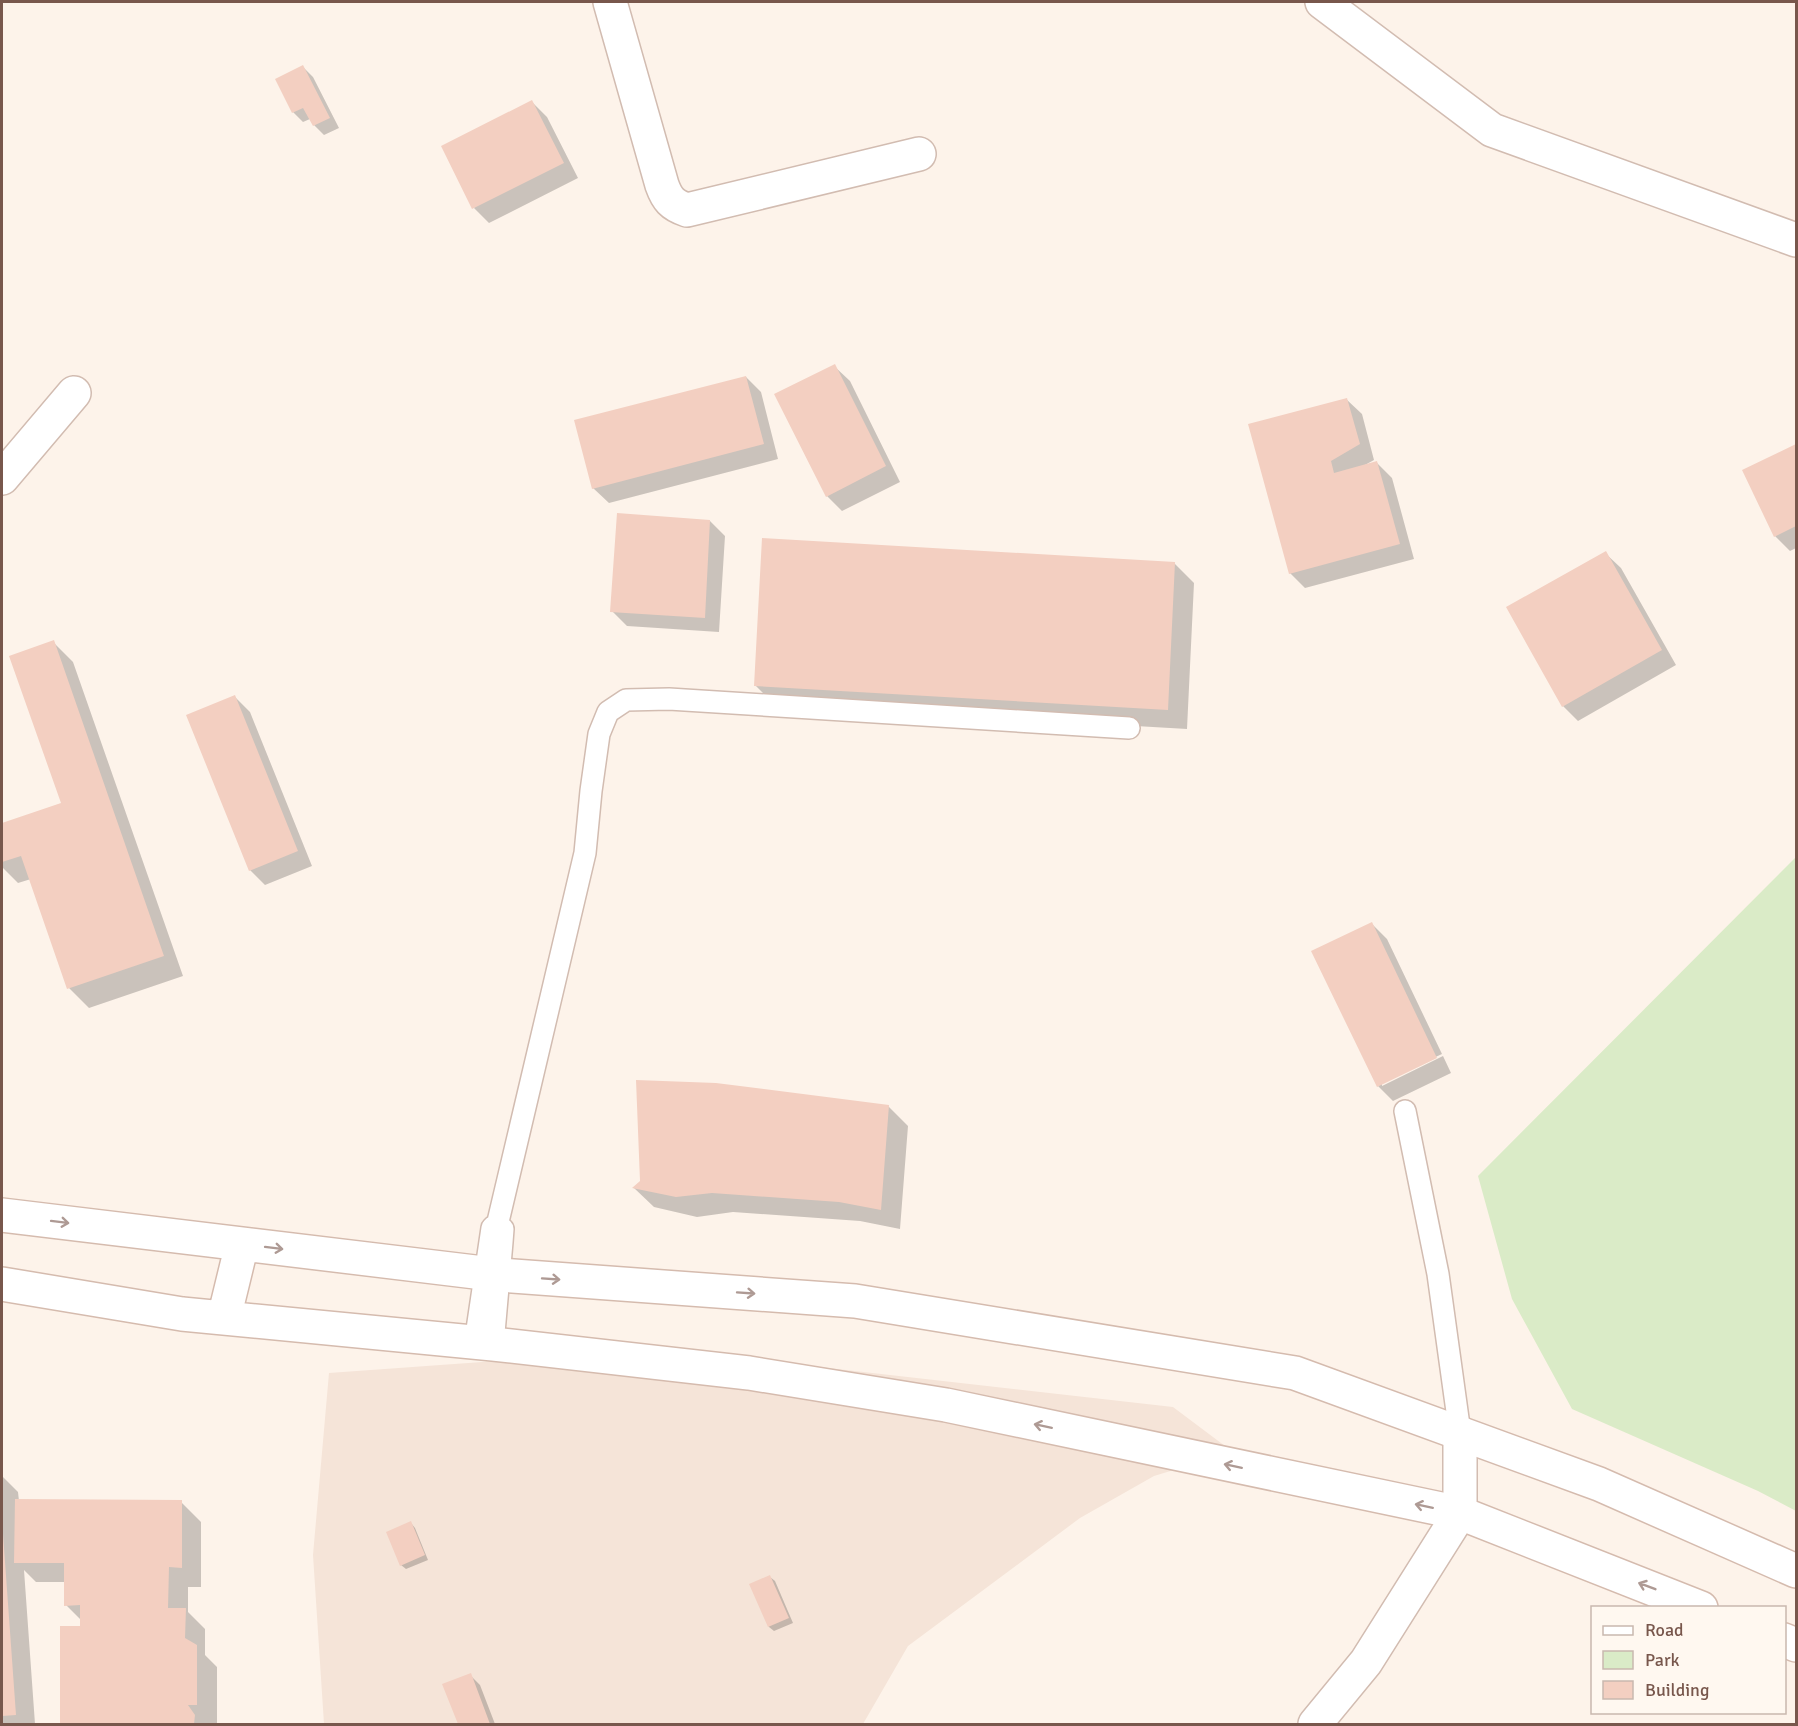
<svg xmlns="http://www.w3.org/2000/svg" width="1798" height="1726" viewBox="0 0 1798 1726" font-family="Signika,sans-serif">
	<rect width="100%" height="100%" fill="#fdf3ea"/>
	<path fill="#f5e4d8" d="M660 1349 1173 1407 1233 1452 1154 1476 1080 1518 908 1646 863 1724H324L313 1555 329 1373Z"/>
	<path fill="#daebc7" d="M1796 857V1511L1758 1491 1572 1409 1512 1299 1478 1176Z"/>
	<path fill="#0003" d="M303 67 313 77 339 128 324 135 314 125 310 119 303 122 293 112Z
		M532 102 547 117 578 178 489 223 474 208Z
		M834 366 850 381 900 482 842 511 827 496Z
		M746 377 761 392 778 459 609 503 593 488Z
		M1346 399 1362 414 1374 460 1365 465 1377 463 1392 478 1414 559 1305 588 1290 573Z
		M1796 446V548L1790 551 1775 536 1744 471Z
		M710 521 725 536 719 632 627 626 612 611Z
		M1605 553 1621 568 1676 665 1578 721 1563 706Z
		M1174 563 1194 583 1187 729 775 705 755 685Z
		M53 642 73 662 183 976 89 1008 69 988 31 879 18 883 2 867V825L63 804Z
		M235 697 250 712 312 866 265 885 250 870Z
		M1372 924 1387 939 1442 1054 1382 1082V1086L1443 1056 1451 1073 1393 1101 1378 1086Z
		M888 1106 908 1126 900 1229 860 1221 733 1212 697 1217 654 1207 634 1188Z
		M2 1476 18 1492 19 1501 181 1502 201 1522V1587H188V1612L205 1629V1655L217 1667V1724H61V1627H82V1621L66 1605V1582H36L24 1570 35 1724H2Z
		M411 1523 415 1528 428 1560 406 1569 401 1565Z
		M770 1577 775 1581 793 1623 774 1631 769 1627 751 1585Z
		M470 1675 480 1685 495 1724H460L444 1685Z"/>
	<path fill="#f3cfc1" d="M303 65 330 118 313 126 303 108 292 113 275 79Z
		M532 100 564 163 472 209 441 146Z
		M835 364 886 466 826 497 774 394Z
		M746 376 764 444 592 489 574 420Z
		M1347 398 1360 444 1331 461 1334 473 1377 461 1400 544 1289 574 1248 424Z
		M1796 444V526L1774 537 1742 470Z
		M617 513 710 520 705 618 610 612Z
		M762 538 1175 562 1168 710 754 686Z
		M1606 551 1662 650 1562 707 1506 607Z
		M54 640 164 956 67 989 21 856 2 862V823L61 803 9 656Z
		M235 695 298 851 249 871 186 715Z
		M1372 922 1437 1058 1377 1087 1311 951Z
		M636 1080 716 1083 889 1105 881 1210 839 1202 712 1193 676 1197 632 1188 640 1181Z
		M15 1499 182 1500V1568L169 1567 168 1608H186L185 1638 197 1645V1705H188L195 1715 194 1724H60V1626H80V1605L64 1606V1563H14Z
		M411 1521 425 1555 400 1566 386 1532Z
		M2 1534H3L16 1715 2 1716Z
		M770 1575 789 1618 768 1627 749 1584Z
		M471 1673 490 1724H458L442 1684Z"/>
	<g fill="none" stroke-linecap="round" stroke-linejoin="round">
		<defs>
			<path id="lane" d="M1405 1111 1438 1274 1460 1433
				M497 1226 585 853 591 791 599 734 608 712 626 700 669 699 1129 728
				M475 1343 492 1228 494 1226H500L503 1229 502 1242 493 1344"/>
			<path id="street" d="M610 2 662 185C667 199 672 205 687 210L919 154
				M1322 2 1492 130 1796 240
				M2 478 74 393
				M1315 1724 1366 1662 1460 1513V1433"/>
			<path id="secondary" d="M2 1215 500 1275 855 1301 1295 1373 1599 1484 1796 1571
				M2 1284 182 1314 493 1344 749 1373 946 1405 1460 1513 1701 1608
				M224 1318 242 1244
				M1784 1640 1796 1645"/>
		</defs>
		<use href="#lane" stroke="#d2bcb1" stroke-width="24"/>
		<use href="#street" stroke="#d2bcb1" stroke-width="36"/>
		<use href="#secondary" stroke="#d5bbae" stroke-width="36"/>
		<use href="#lane" stroke="#fff" stroke-width="21"/>
		<use href="#street" stroke="#fff" stroke-width="33"/>
		<use href="#secondary" stroke="#fff" stroke-width="33"/>
	</g>
	<defs><path id="oneway-shaft" d="M-6 0H5M1.5-3L5.5 0L1.5 3" fill="none" stroke-width="1.6" stroke-linecap="round" stroke-linejoin="round" transform="scale(1.5)"/></defs>
	<g stroke="#ae9a94">
		<use href="#oneway-shaft" transform="translate(60 1222) rotate(7)"/>
		<use href="#oneway-shaft" transform="translate(274 1248) rotate(7)"/>
		<use href="#oneway-shaft" transform="translate(551 1279) rotate(4)"/>
		<use href="#oneway-shaft" transform="translate(746 1293) rotate(4)"/>
		<use href="#oneway-shaft" transform="translate(1043 1426) rotate(-168)"/>
		<use href="#oneway-shaft" transform="translate(1233 1466) rotate(-168)"/>
		<use href="#oneway-shaft" transform="translate(1424 1506) rotate(-168)"/>
		<use href="#oneway-shaft" transform="translate(1647 1586) rotate(-159)"/>
	</g>
	<rect width="1798" height="1726" fill="none" stroke="#78574c" stroke-width="6"/>
	<rect x="1591" y="1606" width="195" height="108" fill="#fff8f0" stroke="#c9b8ae" stroke-width="1.5"/>
	<rect x="1603" y="1626" width="30" height="9" fill="#ffffff" stroke="#c9b8ae" stroke-width="1.5"/>
	<text x="1645" y="1636" font-size="18" fill="#78574c">Road</text>
	<rect x="1603" y="1651" width="30" height="18" fill="#daebc7" stroke="#c9b8ae" stroke-width="1.5"/>
	<text x="1645" y="1666" font-size="18" fill="#78574c">Park</text>
	<rect x="1603" y="1681" width="30" height="18" fill="#f3cfc1" stroke="#c9b8ae" stroke-width="1.5"/>
	<text x="1645" y="1696" font-size="18" fill="#78574c">Building</text>
</svg>
